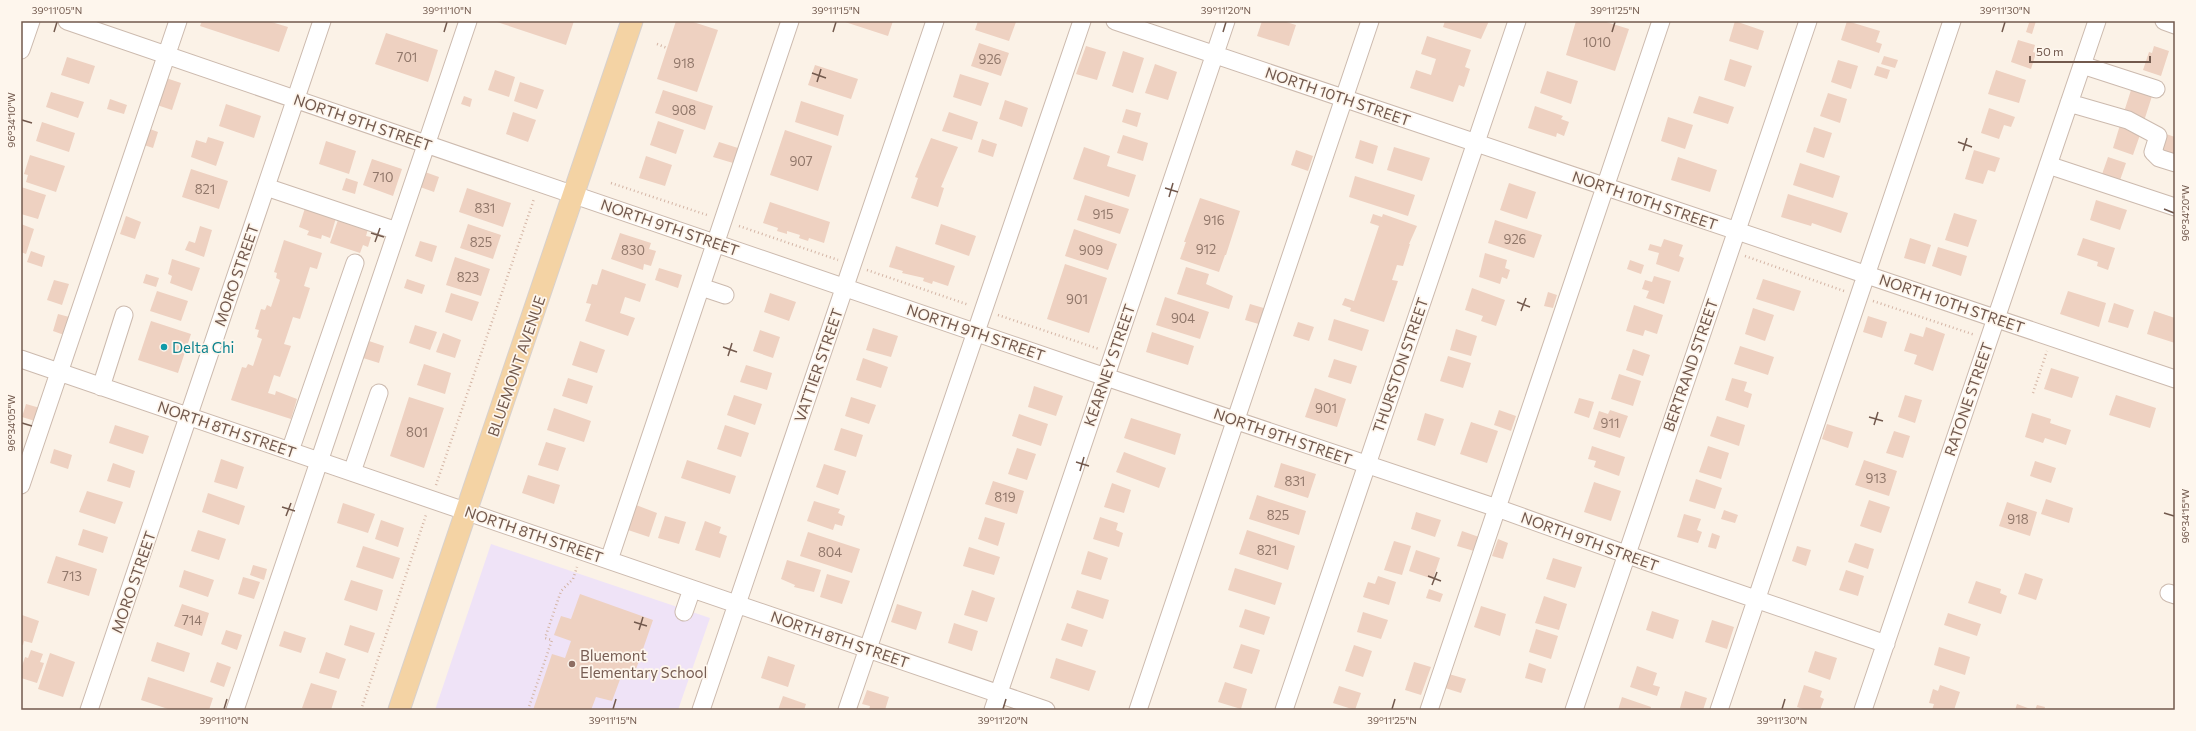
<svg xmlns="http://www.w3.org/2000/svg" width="2196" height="731" viewBox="0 0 2196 731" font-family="Commissioner,sans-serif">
	<rect width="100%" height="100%" fill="#fbf2e7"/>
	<path fill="#efe3f7" d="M491 544 710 618 678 710H435Z"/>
	<path fill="#eed1c1" d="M202 21H268L288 27 279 52 200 26Z
		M494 21H574L566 45Z
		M676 21H690L718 30 697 92 657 79Z
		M842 21H893L888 36Z
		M978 21H1014L1016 22 1009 41 975 30Z
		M1262 21H1283L1296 25 1289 46 1257 36Z
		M1445 21H1489L1481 39 1443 27Z
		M1576 21H1603L1629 29 1615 71 1566 55Z
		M1735 21 1764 31 1758 50 1729 41Z
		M1847 21 1880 31 1876 42 1882 44 1879 53 1841 40Z
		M2024 21H2036L2032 34 2026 32 2029 23Z
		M386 33 438 50 428 82 375 64Z
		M1427 36 1471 50 1465 67 1470 69 1464 87 1459 85 1453 102 1410 88 1416 70 1431 75 1436 59 1421 54Z
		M2018 40 2035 45 2033 52 2036 53 2031 69 2011 62Z
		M979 43 1009 53 1001 76 971 66Z
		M1086 46 1106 52 1097 80 1076 74Z
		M2154 46 2169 51 2161 76 2143 70 2149 52 2152 53Z
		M1123 51 1144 58 1133 93 1112 86Z
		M1884 56 1898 60 1895 68 1881 64Z
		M67 57 95 66 89 84 61 75Z
		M1730 59 1752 66 1745 87 1724 80Z
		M1838 60 1858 66 1851 89 1831 82Z
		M1155 64 1177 72 1168 100 1145 93Z
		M815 65 858 79 851 99 808 85Z
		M1877 66 1890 70 1887 79 1874 75Z
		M495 70 515 77 509 97 488 90Z
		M1996 70 2026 80 2019 103 1988 94Z
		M1547 71 1578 81 1571 104 1540 93Z
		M960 74 989 83 981 106 953 97Z
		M166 78 181 83 172 110 157 105Z
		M520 82 544 90 537 109 514 101Z
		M2132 87 2153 93 2144 121 2123 115Z
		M663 90 713 106 705 130 655 113Z
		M51 92 84 102 78 118 46 107Z
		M1828 93 1847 99 1840 123 1820 116Z
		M464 96 472 99 470 107 461 104Z
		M1699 96 1734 107 1728 124 1693 113Z
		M110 99 127 105 124 114 107 109Z
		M1005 100 1028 108 1022 127 999 119Z
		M801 101 844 115 838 136 795 122Z
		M226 104 261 116 254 138 219 126Z
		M1535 106 1563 116 1561 119 1569 122 1564 136 1557 133 1556 137 1528 128Z
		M1989 108 2015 117 2011 127 2004 125 1999 139 1981 133Z
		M1126 109 1141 113 1137 127 1122 122Z
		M513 112 536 120 528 142 506 134Z
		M949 112 978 122 972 140 942 131Z
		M1668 117 1693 125 1685 149 1661 141Z
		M658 121 684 130 676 154 650 145Z
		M42 122 75 133 69 152 36 141Z
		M2120 125 2141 132 2133 155 2113 148Z
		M1814 127 1832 133 1824 158 1806 152Z
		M150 129 158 132 153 148 144 145Z
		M785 130 832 146 818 191 770 175Z
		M2166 134 2175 137V155L2161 151Z
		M1123 135 1148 143 1143 161 1117 153Z
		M208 137 224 142 216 166 191 157 196 140 206 143Z
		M931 138 958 147 941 187 944 188 938 207 911 198 918 178 915 177Z
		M982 139 997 144 993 157 978 152Z
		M1360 140 1378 146 1373 164 1355 158Z
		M326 141 356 151 349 174 319 164Z
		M719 142 738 148 733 163 713 157Z
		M1084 147 1110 156 1107 166 1136 175 1129 197 1073 179Z
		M1394 147 1430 158 1422 181 1387 170Z
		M1296 150 1313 156 1308 171 1291 165Z
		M1974 150 2000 158 1995 172 1988 170 1983 184 1965 179Z
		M30 155 65 166 56 192 26 182 28 175 24 174Z
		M646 156 672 165 665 186 639 178Z
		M1678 157 1717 170 1710 192 1671 180Z
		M2108 157 2126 163 2118 186 2100 180Z
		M372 159 402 169 393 196 363 185Z
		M1800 163 1840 176 1833 198 1793 185Z
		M191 169 228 181 219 209 182 197Z
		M425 172 439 177 434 192 420 187Z
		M1355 176 1415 195 1408 216 1349 197Z
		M346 178 358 182 355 194 342 190Z
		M1509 183 1536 192 1527 219 1500 210Z
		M21 187 46 195 38 219 21 214Z
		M467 188 511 203 503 227 459 212Z
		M1788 194 1848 213 1841 233 1812 223 1811 226 1781 217Z
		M1085 195 1129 209 1120 234 1077 220Z
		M1200 198 1240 211 1226 255H1225L1219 272 1180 259 1186 242H1184Z
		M2096 200 2127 210 2120 230 2090 220Z
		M770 202 830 222 824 243 809 238 808 241 799 238 800 235 787 231V234L777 231 778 228 763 223Z
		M305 208 336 218 330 238 322 235 321 239 307 235 309 231 299 227Z
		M1954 213 1977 220 1968 247 1945 240Z
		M1373 214 1382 217 1383 214 1417 226 1409 244H1410L1403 266 1397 265 1392 280 1398 281 1384 322 1350 311 1351 308 1342 305 1345 298 1354 301 1379 226 1370 223Z
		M126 216 141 222 135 239 120 234Z
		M338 220 368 229 366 236 371 237 368 247 363 245 360 253 330 243Z
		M1495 220 1542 235 1534 258 1488 243Z
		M21 224 34 229 26 254 21 252Z
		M468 224 501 235 493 259 460 248Z
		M941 224 976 236 969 256 935 244Z
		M200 226 212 230 204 257 185 250 189 241 195 243Z
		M1074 229 1117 244 1108 270 1065 256Z
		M620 233 651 243 649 249 656 251 651 266 644 264 643 270 611 259Z
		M1910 238 1931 245 1925 264 1904 258Z
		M2083 238 2115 248 2108 270 2097 266 2098 262 2077 255Z
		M1664 239 1683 245 1679 256 1684 258 1679 272 1656 264 1659 253 1648 250 1650 244 1661 247Z
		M284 240 322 253 317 269 310 267 304 286 310 288 300 319 293 317 284 344 291 346 280 377 274 375 268 393 275 395 276 391 297 399 291 419 231 400 242 367 246 368 248 364 253 366 262 339 257 337 259 330 255 329 261 309 265 310 267 305 271 307 280 280 276 278 277 273 274 272Z
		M420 241 437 246 432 262 415 256Z
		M896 246 955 266 948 286 933 281 932 284 923 281 924 278 902 273 903 271 889 267Z
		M1938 247 1967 256 1961 276 1932 266Z
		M31 251 45 256 42 267 27 262Z
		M1485 253 1507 260 1505 268 1510 270 1507 279 1502 277 1500 284 1479 277Z
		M455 257 490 269 481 296 446 285Z
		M172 259 200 268 192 291 170 283 172 276 168 274Z
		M1630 260 1644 265 1641 274 1627 269Z
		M1065 264 1107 278 1089 333 1047 319Z
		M1186 267 1209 274 1206 284 1233 296 1229 309 1177 294Z
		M659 268 682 275 678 288 655 280Z
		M602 269 646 284 640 302 625 297 620 313 635 318 628 336 585 321 591 304 586 303 592 284 597 285Z
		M146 274 159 278 156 287 143 283Z
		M1654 276 1671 281 1664 304 1646 298 1649 291 1642 289 1645 280 1652 282Z
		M407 279 425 285 422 294 404 288Z
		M1763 279 1801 291 1794 311 1756 299Z
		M54 280 69 284 62 305 47 300Z
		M1472 288 1505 300 1496 326 1481 321 1483 316 1465 310Z
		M157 291 188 301 181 321 150 311Z
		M2068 291 2106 303 2099 327 2060 314Z
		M1548 292 1557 295 1553 308 1544 306Z
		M451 293 479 302 472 321 445 312Z
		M770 293 796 302 789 321 764 312Z
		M1165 297 1209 312 1200 339 1156 325Z
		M2114 303 2134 310 2128 328 2108 322Z
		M1250 304 1267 309 1262 325 1245 320Z
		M1634 305 1663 315 1657 334 1645 330 1643 336 1626 331Z
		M1753 308 1774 315 1765 341 1745 334Z
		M2154 311 2175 318V343L2147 334Z
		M58 314 73 318 67 336 53 331Z
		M1868 316 1887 322 1882 338 1863 332Z
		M1334 319 1369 330 1362 351 1328 340Z
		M151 321 191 334 178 373 138 360Z
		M1298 322 1314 327 1309 341 1293 336Z
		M415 325 437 332 430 350 409 343Z
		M1926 327 1945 334 1933 371 1914 364 1917 355 1904 351 1910 333 1923 337Z
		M873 328 898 336 891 357 866 350Z
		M1456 329 1477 336 1471 356 1450 350Z
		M760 330 780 337 773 358 753 351Z
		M1152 332 1194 346 1188 365 1146 352Z
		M443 333 461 340 455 358 436 352Z
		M369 341 384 346 379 363 363 358Z
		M580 341 605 350 597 373 572 365Z
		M1740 346 1774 357 1768 375 1734 364Z
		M1633 349 1650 355 1643 376 1626 370Z
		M1448 356 1471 363 1463 388 1440 381Z
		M863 358 888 367 881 388 856 380Z
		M1334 359 1357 366 1351 384 1328 377Z
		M424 364 451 373 445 394 417 385Z
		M746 365 772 373 767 390 740 382Z
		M2051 368 2079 377 2072 398 2044 389Z
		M1619 374 1641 381 1633 406 1611 399Z
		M568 378 593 386 587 404 562 396Z
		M1732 378 1747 382 1744 391 1752 394 1748 408 1725 400Z
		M1034 386 1063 396 1056 416 1028 407Z
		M1315 388 1346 399 1337 427 1305 417Z
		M734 395 762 404 755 425 727 415Z
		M1905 395 1922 400 1915 423 1898 417Z
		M2116 395 2156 408 2150 428 2109 415Z
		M409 397 444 408 424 468 390 456Z
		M851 397 876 405 869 424 845 416Z
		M1579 398 1594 402 1589 418 1574 413Z
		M26 404 40 408 35 421 22 417Z
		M554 408 591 421 584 442 547 430Z
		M1499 410 1516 416 1511 431 1494 425Z
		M1610 410 1628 416 1620 438 1593 429 1599 411 1608 414Z
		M1425 413 1444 419 1435 446 1417 440Z
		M2032 413 2051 419 2050 423 2071 430 2066 445 2045 438 2043 443 2025 437Z
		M1019 414 1048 424 1041 446 1012 436Z
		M1717 416 1745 425 1739 446 1710 436Z
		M1131 418 1181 434 1175 455 1124 438Z
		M1471 422 1498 431 1487 463 1460 454Z
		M1827 424 1853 432 1848 448 1822 439Z
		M115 425 149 436 143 454 109 443Z
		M725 425 749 433 741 457 717 449Z
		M841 428 863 435 856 457 834 450Z
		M1894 431 1910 436 1903 458 1886 453Z
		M546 442 566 448 558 471 538 465Z
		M1592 446 1625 457 1619 476 1594 467 1596 461 1588 459Z
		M1708 446 1729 453 1721 479 1699 472Z
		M1017 448 1036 454 1027 480 1008 474Z
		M54 449 72 455 68 469 50 463Z
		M1124 452 1166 468 1159 488 1116 472Z
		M221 459 244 467 237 489 214 482Z
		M687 460 736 476 730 494 681 478Z
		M1864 460 1897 471 1889 496 1855 485Z
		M2035 461 2056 468 2051 483 2030 476Z
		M113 463 135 471 130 488 107 481Z
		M1281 463 1316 474 1308 498 1274 487Z
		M824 464 846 471 838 495 816 487Z
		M528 475 560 485 554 504 522 493Z
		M1696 479 1722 488 1715 509 1689 501Z
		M993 481 1024 491 1017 514 985 504Z
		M1594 482 1621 491 1611 521 1584 512Z
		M1112 483 1131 490 1124 513 1104 507Z
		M87 491 123 502 115 524 79 512Z
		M208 493 245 506 239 525 202 512Z
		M1257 495 1306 511 1299 535 1249 519Z
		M2046 499 2073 508 2069 523 2041 514Z
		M1869 500 1890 507 1881 533 1860 526Z
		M814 501 840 509 838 513 845 516 842 526 835 524 833 530 807 521Z
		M2007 502 2037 512 2030 536 1999 526Z
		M343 503 375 514 368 533 337 523Z
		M636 505 657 513 649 537 628 530Z
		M1724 510 1738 515 1735 523 1721 519Z
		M1416 512 1441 520 1435 537 1411 529Z
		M1684 514 1701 519 1697 530 1702 532 1698 543 1677 537Z
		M665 516 686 522 679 544 658 538Z
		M985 517 1005 523 998 546 978 539Z
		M1100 517 1118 523 1116 530 1123 533 1119 547 1093 539Z
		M381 520 404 528 398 547 375 539Z
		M705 521 721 527 719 533 727 536 720 558 695 550Z
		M83 529 108 537 103 553 78 545Z
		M198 530 226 539 219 560 191 551Z
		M1247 530 1295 546 1288 570 1239 554Z
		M1462 531 1479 537 1474 551 1457 546Z
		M808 532 860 549 852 573 800 556Z
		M1712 533 1720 536 1716 549 1708 547Z
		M1498 539 1508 543 1503 559 1492 556Z
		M1394 541 1411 546 1402 575 1384 570Z
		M1855 543 1874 549 1868 569 1848 562Z
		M363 546 400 558 393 579 356 567Z
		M1797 546 1811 550 1806 566 1792 561Z
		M969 547 1000 557 994 575 963 566Z
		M1416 550 1440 558 1433 579 1409 571Z
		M1088 551 1108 558 1101 580 1081 574Z
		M56 556 97 569 89 596 47 583Z
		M1553 558 1582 567 1575 588 1546 579Z
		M787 560 821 570 814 592 794 587 795 585 781 579Z
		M253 565 267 569 264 580 250 575Z
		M1235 568 1282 583 1275 605 1228 590Z
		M184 570 214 580 208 597 179 587Z
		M1846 570 1864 576 1858 596 1839 590Z
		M2025 573 2043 579 2036 600 2018 594Z
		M827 574 850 581 842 604 820 597Z
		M1378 576 1396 582 1389 605 1363 597 1368 582 1375 584Z
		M243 577 260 582 254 599 238 594Z
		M351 580 383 590 377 611 344 600Z
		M1976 581 2001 589 2000 593 2007 596 2001 614 1968 603Z
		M1429 589 1443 594 1440 602 1426 598Z
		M972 590 995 598 987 622 964 615Z
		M1077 590 1109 600 1103 619 1071 608Z
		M580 594 653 620 633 678 622 674 612 701 596 697 591 710H533L552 654 565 658 571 641 554 635 561 616 571 619Z
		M1544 596 1567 604 1559 630 1535 623Z
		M182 604 209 613 202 636 174 626Z
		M897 604 922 612 916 630 891 622Z
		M1481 606 1506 614 1500 636 1474 627Z
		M1245 609 1270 617 1264 635 1239 627Z
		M1652 611 1679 620 1673 639 1646 630Z
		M1363 612 1388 620 1381 639 1357 632Z
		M1948 613 1981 624 1977 636 1944 625Z
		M22 615 39 621 32 643 24 641 23 645H21Z
		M1712 620 1734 627 1727 649 1705 642Z
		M954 623 978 631 972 651 948 643Z
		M1067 623 1088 630 1082 647 1061 640Z
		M350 625 375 633 368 653 344 645Z
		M1536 629 1558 636 1551 659 1529 652Z
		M226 630 242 635 237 650 221 644Z
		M284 631 306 638 301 653 279 646Z
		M157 642 190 653 184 672 151 661Z
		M1241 644 1260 650 1252 674 1233 668Z
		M1354 645 1372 651 1363 677 1345 671Z
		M1939 647 1970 657 1965 675 1934 665Z
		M31 650 43 654 40 662 44 663 37 683 21 678V669L25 657 28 658Z
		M1815 651 1837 658 1830 680 1808 672Z
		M326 652 346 659 339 679 319 673Z
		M50 653 75 662 63 697 38 689Z
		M768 656 795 665 788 687 761 678Z
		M1056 658 1096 671 1089 691 1050 678Z
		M217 662 231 667 224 687 210 682Z
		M1414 662 1431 667 1421 695 1405 690Z
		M1529 663 1546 669 1542 683 1525 678Z
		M1637 666 1657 673 1653 685 1660 687 1657 696 1630 687Z
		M1449 674 1466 679 1461 693 1445 688Z
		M148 677 213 698 209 710H171L141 700Z
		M1225 682 1247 689 1241 709 1218 702Z
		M311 683 337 691 331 710H308L302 708Z
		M1804 685 1822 691 1820 697 1824 699 1820 710H1806L1797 707Z
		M1940 685 1960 692 1954 710H1932L1934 704 1929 703 1933 689 1938 691Z
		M1339 686 1361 693 1355 710 1333 703Z
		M867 690 889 697 885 710H869L870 706 862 704Z
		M1685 691 1707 698 1703 710 1680 708Z
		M783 696 806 704 804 710H778Z
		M1622 697 1651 707 1650 710H1618Z
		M2017 704 2033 710H2015Z
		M2037 705 2045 707 2044 710H2035Z"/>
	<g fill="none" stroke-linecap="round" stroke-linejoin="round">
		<defs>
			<path id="minor" d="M67 21 1088 371 1497 508 1648 562 1886 644
				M1115 21 2175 379
				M2164 21 2175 25
				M21 50 31 21
				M2082 65 2156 89
				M2069 103 2128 120 2158 136 2153 152 2159 158 2175 163
				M2048 165 2175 207
				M266 187 397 231
				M701 287 725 295
				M21 359 1046 710
				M101 387 124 315
				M290 451 355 263
				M352 472 379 393
				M21 485 178 21
				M609 560 790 21
				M2169 593 2175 595
				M684 612 692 589
				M89 710 322 21
				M235 710 468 21
				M701 710 935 21
				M847 710 1082 21
				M993 710 1226 21
				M1138 710 1370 21
				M1284 710 1517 21
				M1429 710 1661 21
				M1574 710 1808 21
				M1719 710 1952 21
				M1863 710 2097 21"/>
			<path id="major" d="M399 710 632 21"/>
		</defs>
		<use href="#minor" stroke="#ccbaae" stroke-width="19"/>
		<use href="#major" stroke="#d8d1cd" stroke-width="23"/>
		<path stroke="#d3b4a4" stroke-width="2.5" stroke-dasharray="1 3" stroke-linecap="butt" d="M657 44 667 48
			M611 183 707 215
			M739 226 838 260
			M1745 256 1844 291
			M867 270 969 305
			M1873 301 1975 335
			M998 315 1099 349
			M2033 393 2047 351
			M436 485 534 199
			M361 710 426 515
			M528 710 552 640 545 638 561 591 573 579 577 567"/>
		<use href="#minor" stroke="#fff" stroke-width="17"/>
		<use href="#major" stroke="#f4d3a4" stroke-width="21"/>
	</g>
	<path fill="none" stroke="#72594d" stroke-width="1.5" d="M54 32 57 22M444 32 447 22M833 32 836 22M1223 32 1226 22M1612 32 1615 22M2002 32 2005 22M812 73 826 78M817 82 821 69M22 120 32 123M1958 142 1972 147M1963 151 1967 138M1165 188 1178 192M1169 197 1173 183M2164 209 2174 213M371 233 384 237M375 242 380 228M1517 302 1530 307M1521 311 1526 298M723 347 737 352M728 356 732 343M1869 417 1883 421M22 423 32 426M1874 425 1878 412M1076 462 1089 466M1080 471 1084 457M282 507 295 511M2164 513 2174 516M286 516 291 503M1428 576 1441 581M1432 585 1437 572M634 622 647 626M639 630 643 617M224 709 227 699M613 709 616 699M1003 709 1006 699M1392 709 1395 699M1782 709 1785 699"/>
	<circle fill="#0f9aa8" stroke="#fef6ed" stroke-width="1.5" cx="164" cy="347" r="4"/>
	<circle fill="#8d6e63" stroke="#fef6ed" stroke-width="1.5" cx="572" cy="664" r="4"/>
	<g text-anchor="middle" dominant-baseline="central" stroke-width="3.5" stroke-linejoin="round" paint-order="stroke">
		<g font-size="13" fill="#91776a">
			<text x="1597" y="42">1010</text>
			<text x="407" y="57">701</text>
			<text x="990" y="59">926</text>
			<text x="684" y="63">918</text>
			<text x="684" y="110">908</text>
			<text x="801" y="161">907</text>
			<text x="383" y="177">710</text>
			<text x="205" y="189">821</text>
			<text x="485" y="208">831</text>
			<text x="1103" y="214">915</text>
			<text x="1214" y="220">916</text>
			<text x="1515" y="239">926</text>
			<text x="481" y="242">825</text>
			<text x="1206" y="249">912</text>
			<text x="633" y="250">830</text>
			<text x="1091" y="250">909</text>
			<text x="468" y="277">823</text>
			<text x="1077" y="299">901</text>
			<text x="1183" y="318">904</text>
			<text x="1326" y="408">901</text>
			<text x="1610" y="423">911</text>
			<text x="417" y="432">801</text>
			<text x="1876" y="478">913</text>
			<text x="1295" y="481">831</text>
			<text x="1005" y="497">819</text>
			<text x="1278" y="515">825</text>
			<text x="2018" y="519">918</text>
			<text x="1267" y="550">821</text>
			<text x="830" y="552">804</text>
			<text x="72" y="576">713</text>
			<text x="192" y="620">714</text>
		</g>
		<g font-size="15" fill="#72594d" stroke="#fef6ed">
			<text transform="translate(1338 96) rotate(19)">NORTH 10TH STREET</text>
			<text transform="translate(363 122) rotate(19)">NORTH 9TH STREET</text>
			<text transform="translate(1645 200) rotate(19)">NORTH 10TH STREET</text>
			<text transform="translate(670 227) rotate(19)">NORTH 9TH STREET</text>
			<text transform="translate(236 275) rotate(-71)">MORO STREET</text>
			<text transform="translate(1952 303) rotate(19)">NORTH 10TH STREET</text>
			<text transform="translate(976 332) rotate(19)">NORTH 9TH STREET</text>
			<text transform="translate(818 365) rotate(-71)">VATTIER STREET</text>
			<text transform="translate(1109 365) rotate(-71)">KEARNEY STREET</text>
			<text transform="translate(1400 365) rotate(-71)">THURSTON STREET</text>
			<text transform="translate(1690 365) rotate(-71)">BERTRAND STREET</text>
			<text transform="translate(516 366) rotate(-71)">BLUEMONT AVENUE</text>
			<text transform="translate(1968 399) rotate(-71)">RATONE STREET</text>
			<text transform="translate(227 429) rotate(19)">NORTH 8TH STREET</text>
			<text transform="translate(1283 436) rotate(19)">NORTH 9TH STREET</text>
			<text transform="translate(534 534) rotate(19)">NORTH 8TH STREET</text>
			<text transform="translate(1590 541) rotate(20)">NORTH 9TH STREET</text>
			<text transform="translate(133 582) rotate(-71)">MORO STREET</text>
			<text transform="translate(840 639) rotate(19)">NORTH 8TH STREET</text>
		</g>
		<g font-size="15" fill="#0d838f" stroke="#fef6ed" text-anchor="start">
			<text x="172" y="347">Delta Chi</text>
		</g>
		<g font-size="15" fill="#785e54" stroke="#fef6ed" text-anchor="start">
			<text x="580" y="655">Bluemont<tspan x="580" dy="17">Elementary School</tspan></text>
		</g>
	</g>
	<rect width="2196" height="731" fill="none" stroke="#fef6ed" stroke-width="44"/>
	<path d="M2030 56v6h120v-6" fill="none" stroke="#72594d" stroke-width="2"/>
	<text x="2036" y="56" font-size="12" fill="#72594d" stroke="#fef6ed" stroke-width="3" paint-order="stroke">50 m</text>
	<rect x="22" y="22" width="2152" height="687" fill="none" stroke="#72594d" stroke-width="1.5"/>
	<g font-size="10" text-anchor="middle" fill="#72594d">
		<text x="57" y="14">39°11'05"N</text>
		<text x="447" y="14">39°11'10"N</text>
		<text x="836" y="14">39°11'15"N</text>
		<text x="1226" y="14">39°11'20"N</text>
		<text x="1615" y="14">39°11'25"N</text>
		<text x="2005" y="14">39°11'30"N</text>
		<text transform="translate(11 120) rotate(-90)" y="4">96°34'10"W</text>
		<text transform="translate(2185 213) rotate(-90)" y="4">96°34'20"W</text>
		<text transform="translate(11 423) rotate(-90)" y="4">96°34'05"W</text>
		<text transform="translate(2185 516) rotate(-90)" y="4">96°34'15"W</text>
		<text x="224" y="724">39°11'10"N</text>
		<text x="613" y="724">39°11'15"N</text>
		<text x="1003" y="724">39°11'20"N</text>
		<text x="1392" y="724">39°11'25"N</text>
		<text x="1782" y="724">39°11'30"N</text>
	</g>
</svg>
